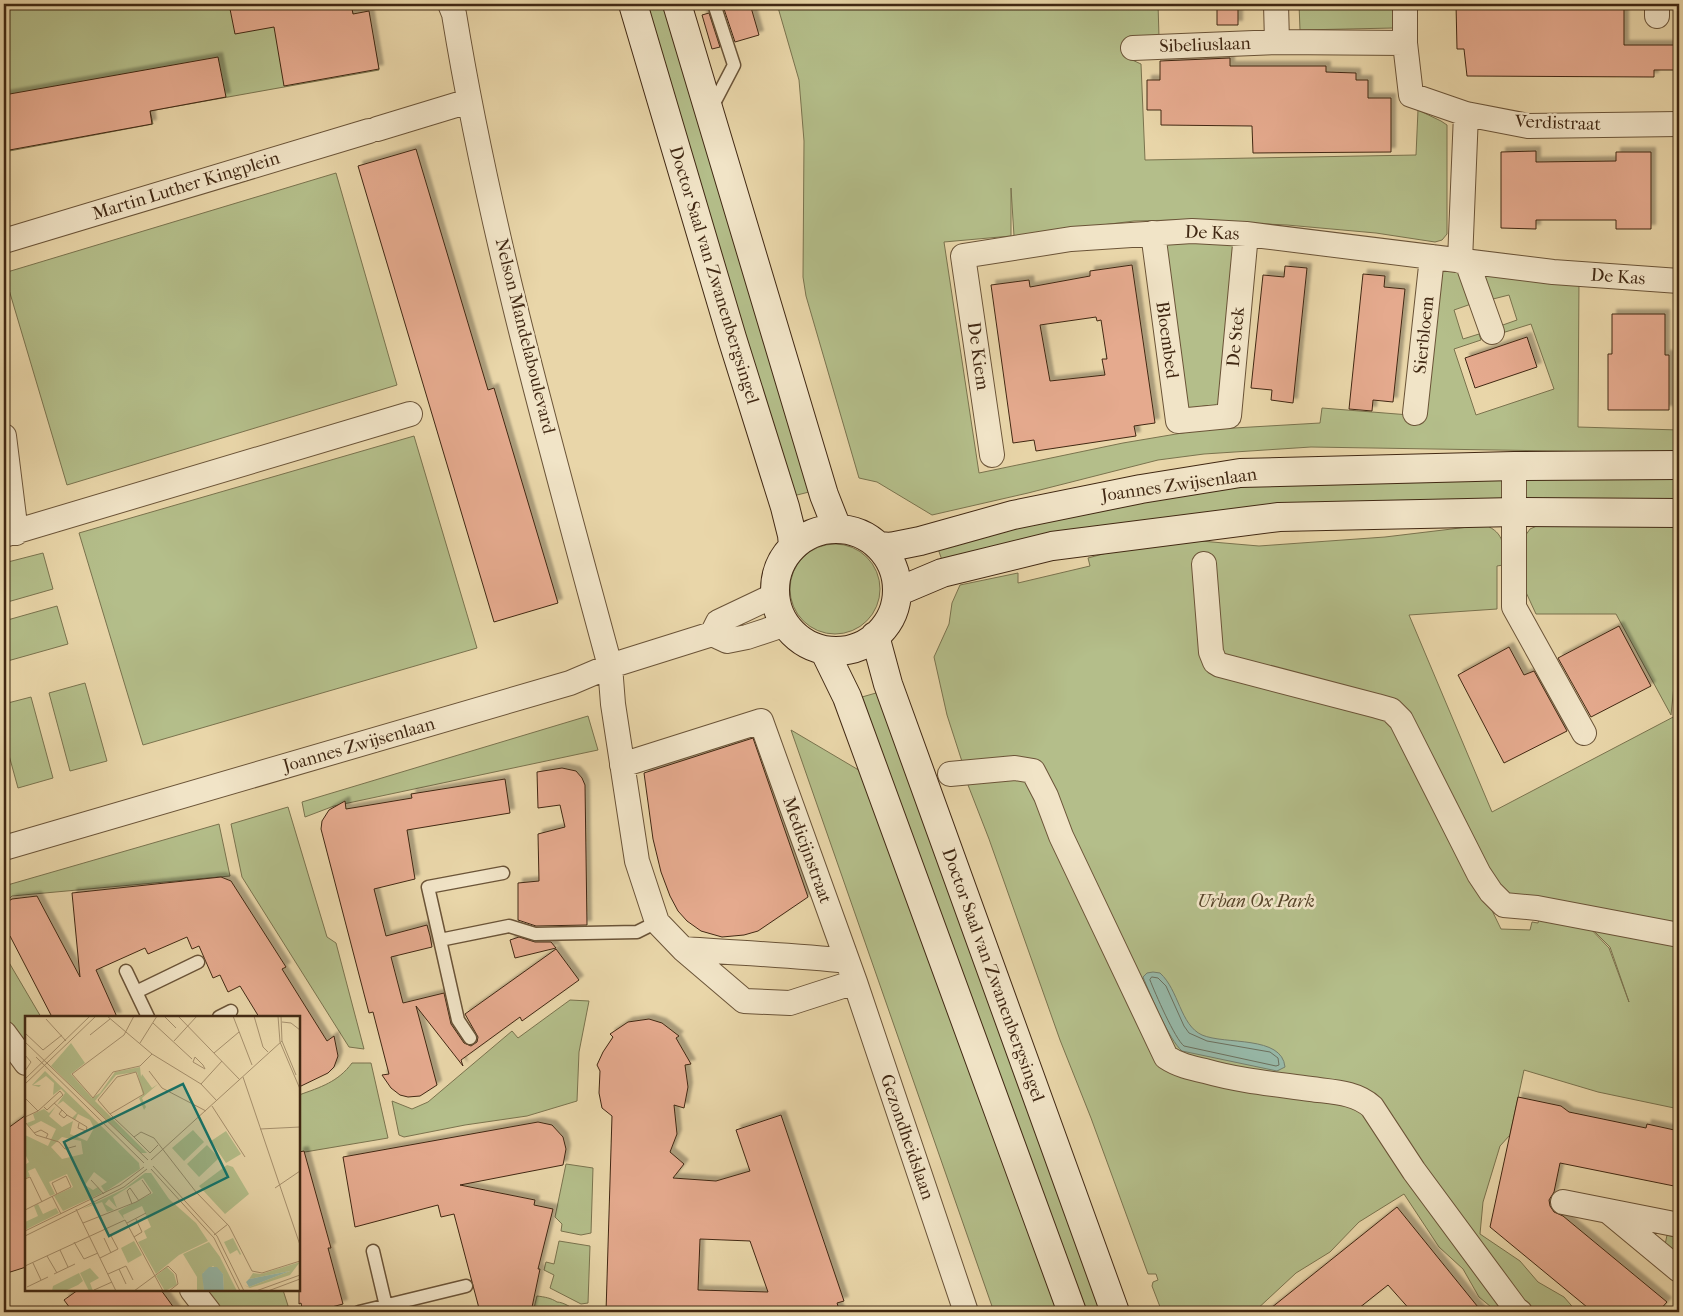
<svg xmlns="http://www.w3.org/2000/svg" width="1683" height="1316" viewBox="0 0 1683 1316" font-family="'IM FELL French Canon',serif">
	<defs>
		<filter id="shadow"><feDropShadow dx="4.5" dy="-4.5" stdDeviation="1" flood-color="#0004"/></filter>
	</defs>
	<rect width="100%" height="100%" fill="#e9d6a9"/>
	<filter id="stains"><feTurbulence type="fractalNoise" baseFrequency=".004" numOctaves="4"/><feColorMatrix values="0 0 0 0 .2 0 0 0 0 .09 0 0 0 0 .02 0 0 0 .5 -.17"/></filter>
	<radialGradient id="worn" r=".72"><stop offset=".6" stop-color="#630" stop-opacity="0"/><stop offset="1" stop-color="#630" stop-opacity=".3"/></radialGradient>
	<path fill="#b4be8a" stroke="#7a734e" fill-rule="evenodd" d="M4 4H351L358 40 373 37 379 70 150 111 153 124 4 152Z
		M646 4H666L813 491 789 497Z
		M777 4H1158L1159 37H1130V59L1141 64 1145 160 1416 155 1418 110 1441 121 1447 125V234L1442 240 1435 242 1376 233 1287 225 1177 220 1134 221 1014 236 1011 188V236L944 242 979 473 1123 443 1200 430 1320 423 1322 408 1422 416 1438 265 1462 268 1474 303 1454 310 1463 339 1479 334 1481 340 1454 349 1476 415 1554 389 1531 324 1502 333 1500 326 1517 320 1509 295 1489 300 1481 279 1485 271 1579 280 1578 427 1679 430V453L1311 447 1204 454 1158 460 1028 493 932 515 877 482 859 478 806 296 803 277 804 141 801 104 799 80Z
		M1299 4H1393L1394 28 1300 30Z
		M336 173 397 385 67 485 4 273Z
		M1160 241 1234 244 1219 404 1184 409Z
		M414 436 477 648 143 745 79 533Z
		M1679 477V504H1528L1520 487 1524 479Z
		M1502 480 1504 485 1502 501 944 566 936 543 1204 490 1283 482Z
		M1485 525C1505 533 1504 546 1503 565L1497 566V609L1409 615 1492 812 1679 714V712V1109L1598 1092 1524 1070 1510 1135 1500 1146 1483 1202 1480 1234 1520 1261 1538 1282 1564 1297 1577 1312H1534L1525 1305 1514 1312H1497L1479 1297 1463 1269 1439 1247 1404 1194 1359 1222 1330 1252 1296 1273 1254 1312H1162L1152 1286 1153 1282 1158 1280 1156 1274H1148L1091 1118 1060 1040 989 839 968 785 967 777 947 715 934 657 949 624 952 603 960 585 1018 573V583L1090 566 1088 558 1118 550 1189 540 1259 546 1385 537ZM1504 893 1586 923 1610 947 1629 1002 1609 948 1586 924 1540 915 1538 923 1532 922 1530 930 1501 929 1484 894Z
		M1539 525H1679V637L1671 715 1616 614H1536L1524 588 1523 539 1530 529Z
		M790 589a45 45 0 1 1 90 0a45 45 0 1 1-90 0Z
		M43 553 53 589 4 603V563Z
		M57 606 68 644 4 662V621Z
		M85 683 107 761 70 771 49 693Z
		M883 691 1108 1312H1079L855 699Z
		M31 697 53 778 18 788 4 737V704Z
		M588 716 598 750 334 806 305 817 302 802Z
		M791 730 862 772 1062 1312H994Z
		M288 807 327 937 336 943 364 1049 349 1047 242 877 231 824Z
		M219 824 230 876 12 896 4 904V886Z
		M4 954 41 1017H26V1047L4 1016Z
		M570 1000 589 1001 579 1052 577 1101 527 1116 465 1125 404 1137 399 1135 392 1101 412 1109 428 1102 512 1031 518 1038Z
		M352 1063H371L388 1138 299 1153V1095C321 1087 338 1082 352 1063Z
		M566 1164 593 1168 591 1233 581 1235 561 1231 562 1224 555 1217Z
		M1667 1235 1679 1238V1257L1665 1245Z
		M559 1241 590 1246 588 1303 581 1304 550 1288 554 1275 544 1270 546 1262 554 1264Z
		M204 1290H283L290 1312H220Z
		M537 1296C545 1297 551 1298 557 1302 563 1302 573 1308 577 1312H533Z"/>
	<path fill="#97b9a9" stroke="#757f6d" d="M1153 972 1160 973C1179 990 1180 1025 1202 1035 1225 1045 1282 1035 1285 1067L1277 1071 1182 1051C1169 1040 1150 994 1143 977L1147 973Z"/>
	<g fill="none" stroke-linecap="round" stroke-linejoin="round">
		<path stroke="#6c705e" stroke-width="1" d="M1152 977 1158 978 1166 986 1184 1026 1189 1033 1207 1041 1270 1052 1278 1058 1279 1065 1276 1066 1184 1046C1175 1039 1155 993 1150 980Z"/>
	</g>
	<path fill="#e5aa8e" stroke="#412813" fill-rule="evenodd" filter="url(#shadow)" d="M229 4H351L353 14 369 11 379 69 284 86 274 27 235 34Z
		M742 4H750L759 35 735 42 724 9Z
		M1217 4H1238V25H1217Z
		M1456 4H1538V8L1624 9V45H1679V70H1654V77L1467 76 1464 49H1457Z
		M709 13 720 47 712 49 702 15Z
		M218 57 226 97 150 111 152 124 4 151V95Z
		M1230 58V66H1326V72L1356 73V80H1368V98H1391V152L1253 153 1252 126 1161 125V110H1147V80H1160V61Z
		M416 149 488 390 494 388 558 603 494 622 358 166Z
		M1536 151V162L1616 161V152H1651V229H1616V220H1536V229L1501 228V152Z
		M1132 265 1155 423 1134 426 1136 436 1036 451 1034 440 1013 443 991 285 1029 280 1030 287 1090 276V271ZM1096 317 1097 321 1101 320 1107 359H1102L1105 375 1050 381 1040 325Z
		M1285 266 1307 268 1293 403 1271 400 1272 390 1251 388 1263 275 1284 277Z
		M1363 274 1385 276 1384 287 1405 289 1393 402 1373 400 1372 411 1349 409Z
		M1612 314H1665V355H1669V410H1608V354H1612Z
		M1527 337 1537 367 1475 388 1465 358Z
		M1619 626 1651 686 1591 717 1558 658Z
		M1509 647 1524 675 1534 671 1567 731 1504 763 1458 675Z
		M753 738 808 897 758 931 744 935 722 937 701 931 687 921 678 911 670 896 661 872 653 839 644 773Z
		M562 768 576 771 582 778 585 785 587 925 536 926 518 920V883L539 881 538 834 565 827 560 805 538 808 537 772Z
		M505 779 510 813 407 830 415 879 374 889 386 936 427 925 430 936 432 947 391 957 403 1003 444 993 451 1024 464 1043 471 1046 477 1042 478 1037 465 1014 556 949 579 980 522 1021 520 1017 461 1060 463 1066 416 1006 437 1085 420 1096 408 1097 400 1095 391 1088 382 1075 389 1074 373 1012 369 1013 321 829 322 821 329 810 345 801 346 809 412 798 411 794Z
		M221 877 231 881 286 967 282 969 327 1041 334 1036 338 1056 334 1067 328 1073 299 1087V1017H259L240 986 228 992 220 975 213 978 199 946 192 949 187 937 148 954 145 948 96 970 117 1017H52L10 936 4 940V904L12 899 37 896 80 977 72 893Z
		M519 937 535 942H551L556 948 515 958 510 940Z
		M649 1019 662 1023 679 1036 676 1038 691 1064 685 1065 688 1087 684 1108 674 1105 677 1134 670 1152 684 1164 673 1178 716 1181 750 1171 736 1130 781 1115 844 1301 837 1303 840 1312H606L612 1116 602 1108 599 1093 600 1071 597 1065 603 1052 613 1037 610 1034 628 1022ZM700 1239 750 1241 768 1292 698 1290Z
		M1518 1097 1561 1106 1569 1112 1646 1128 1647 1124 1679 1131V1187L1560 1163 1554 1192 1549 1200 1550 1206 1554 1212 1563 1216 1667 1302 1658 1312H1593L1490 1227Z
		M26 1115V1267L4 1274V1131Z
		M538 1122 552 1125 563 1137 566 1149 563 1165 460 1185 535 1200 534 1205 553 1209 538 1269H540L531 1312H508L506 1307 487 1312H480L454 1214 441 1217 438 1205 355 1227 343 1157Z
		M304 1151 331 1248H328L343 1304 313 1312H303L301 1303 299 1304V1152Z
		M1397 1207 1482 1312H1412L1388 1285 1354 1312H1266Z
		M78 1290H161L177 1312H73L64 1300Z"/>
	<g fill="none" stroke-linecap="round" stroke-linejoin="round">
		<defs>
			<path id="lane" d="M711 109 734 65 714 4
				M440 940 428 887 503 873
				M126 971 148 1017
				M136 992 198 962
				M219 1017 231 1011
				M470 1038 458 1020 440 940 509 926 535 934 637 932 657 922
				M373 1251 386 1306
				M359 1312 466 1286"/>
			<path id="street" d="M450 4 454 14C490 234 552 451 610 666L613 704 637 861 657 922 683 949 744 1001 790 1003 855 982
				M1276 4 1277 42
				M1405 4V43L1411 95 1466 114 1528 126 1679 124
				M1657 16V4
				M1133 48 1277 42 1405 43
				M377 129 469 101
				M1153 233 1178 421 1229 416 1246 234
				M4 241 369 131
				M1460 261 1466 114
				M1467 262 1492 332
				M1415 413 1432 257
				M4 436 16 533
				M992 455 963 256 1071 239 1192 231 1246 234 1553 272 1679 281
				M1514 466V607L1584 733
				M4 535 410 414
				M1204 564 1211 652 1215 662 1220 665 1377 706 1391 710 1401 720 1479 874 1491 892 1504 905 1537 908 1679 935
				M712 634 718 622 775 595
				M622 765 761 721 855 982 966 1312
				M950 774 1015 768 1033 771 1046 796 1061 836 1166 1057C1178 1065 1191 1068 1205 1071 1240 1081 1275 1084 1311 1089 1332 1092 1356 1092 1372 1107L1414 1171 1516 1309 1520 1312
				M4 848 570 683 610 666 712 634 727 641 747 637 786 624
				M683 949C738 953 793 955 847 961
				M4 1033 26 1063
				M1563 1202 1679 1225
				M1609 1212 1679 1270
				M192 1290 209 1312"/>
			<path id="secondary" d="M633 4 732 338 785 507 792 535 793 546
				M677 4 824 495 837 528
				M775 590a61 61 0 1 1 122 0a61 61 0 1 1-122 0Z
				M879 546 890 547 920 541 1013 515 1141 489 1240 473 1514 466 1679 465
				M897 592 942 573 1052 546 1279 517 1515 512 1679 513
				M875 636 888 684 1115 1312
				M824 650 847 697 1072 1312"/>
		</defs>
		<use href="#lane" stroke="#6b5438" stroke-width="15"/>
		<use href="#street" stroke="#6b5438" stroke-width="26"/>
		<use href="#secondary" stroke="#412813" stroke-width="30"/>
		<use href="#lane" stroke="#f1e4c7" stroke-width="12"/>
		<use href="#street" stroke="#f1e4c7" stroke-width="24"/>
		<use href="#secondary" stroke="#f1e4c7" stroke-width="28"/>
	</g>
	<g text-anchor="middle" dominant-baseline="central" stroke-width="5" stroke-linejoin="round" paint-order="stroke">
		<g font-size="18" fill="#412813" stroke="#f1e4c7">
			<text transform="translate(1205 45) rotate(-2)">Sibeliuslaan</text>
			<text transform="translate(1558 123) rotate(2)">Verdistraat</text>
			<text transform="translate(186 186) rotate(-17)">Martin Luther Kingplein</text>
			<text transform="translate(1212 233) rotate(2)">De Kas</text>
			<text transform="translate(714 275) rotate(73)">Doctor Saal van Zwanenbergsingel</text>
			<text transform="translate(1618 277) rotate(4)">De Kas</text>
			<text transform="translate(1424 335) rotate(-84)">Sierbloem</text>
			<text transform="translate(525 336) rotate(76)">Nelson Mandelaboulevard</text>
			<text transform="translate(1236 337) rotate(-85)">De Stek</text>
			<text transform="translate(1167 340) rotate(82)">Bloembed</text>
			<text transform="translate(978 356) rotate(82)">De Kiem</text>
			<text transform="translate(1179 485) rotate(-8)">Joannes Zwijsenlaan</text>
			<text transform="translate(359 745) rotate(-16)">Joannes Zwijsenlaan</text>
			<text transform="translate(807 850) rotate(70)">Medicijnstraat</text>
			<text transform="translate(993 975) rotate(70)">Doctor Saal van Zwanenbergsingel</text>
			<text transform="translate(907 1137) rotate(71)">Gezondheidslaan</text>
		</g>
		<g font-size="18" font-style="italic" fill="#58462b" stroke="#f1e4c7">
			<text x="1256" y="901">Urban Ox Park</text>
		</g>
	</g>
	<g transform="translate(25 1016)">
		<rect width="275" height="275" fill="#e9d6a9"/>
		<path d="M46 27 60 47 46 58 67 82 75 77 90 56 115 51 116 61 117 58 127 72 133 68 117 82 121 91 119 94 114 82 118 79 112 56 91 59 70 85 122 137H116L26 50ZM20 55 114 147 115 153 80 176 76 170 82 166 69 156 60 169 68 174 73 171 77 177 38 195 29 180 48 171 42 158 24 166 30 178 25 180 10 152 3 155 5 160 0 163V149L4 146 0 138V119L23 130 31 113 16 105 4 111 2 107 10 104 8 98 19 93 24 97 31 90 24 100 37 111 48 105 45 118 62 125 69 112 65 104 53 98 50 104 47 102 52 97 38 85 32 89 40 77 36 73 28 79 29 67 21 60 8 69H16L14 71 7 69ZM37 121 56 125 58 138 37 143 26 131ZM168 114 179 126 159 145 147 132ZM201 115 216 138 201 147 186 125ZM182 129 194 142 174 161 162 148ZM202 149 208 151 224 178 200 198 174 170ZM120 157H126L144 183 171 207 183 225 154 239 131 258 113 226 122 222 119 215 126 211 117 190 98 199 99 203 93 195 128 177 118 162 88 181 92 192 84 183 80 188 89 194 82 196 77 186 57 193 99 173ZM13 188 18 198 31 192 34 197 0 214V206L13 200 9 190ZM208 222 216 238 215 239 212 234 205 238 199 226ZM109 225 117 239 103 247 96 232ZM184 226 195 241 212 275H199L198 258 188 250 178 257 179 275H172V261L158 238ZM275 246 265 259 225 272 219 269 224 271 265 255 224 263 228 257 236 258ZM142 251 149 258 152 269 140 275 131 260ZM65 252 74 262 65 267 68 275H64L55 257ZM54 257 58 265 53 269 40 275H27L28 270Z" fill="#b4be8a" fill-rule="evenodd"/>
		<path d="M184 251H192L198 258 199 275H179L177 258ZM265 255 224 271 221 266 224 263Z" fill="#97b9a9"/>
		<path fill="none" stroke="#a6906d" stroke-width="1" d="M82 0 127 38 176 68 192 85M109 0 99 19 47 58 68 82 88 56 115 50 127 38M139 0 151 12M153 0 215 64M208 0 227 49M229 0 238 31 243 36M253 0 255 26 275 73M256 0 257 25 271 59M21 3 41 25M257 6 266 7 275 14M128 7 167 43M0 17 18 34 37 19M65 19 85 3M149 25 172 0M0 26 123 144M115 27 132 0M189 37 214 16M0 39 6 46 0 55M11 41 119 147M170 41 178 49 180 53 168 46ZM124 55 137 72 181 95M218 61 275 229M0 63 65 0M0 68 71 0M176 68 197 45M0 82 13 95 0 101M29 87 37 94 34 98 39 102 42 99 37 94M187 90 220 141M13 95 35 75 38 79 22 94 19 91M85 98 119 78 111 56 92 61 73 84 85 98 89 102 109 121 125 137 133 129M42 99 62 111 61 115 53 112 54 107M0 106 11 119 34 126 40 133 51 130M235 113 275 111M9 117 16 114 23 118 21 122M109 121 116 116 129 122 171 176 204 210 227 255 237 257 275 245M126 144 257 25M128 150 192 220 219 275M126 153 189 222 215 275M0 163 5 161 17 186M66 164 79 178M250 172 275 155M27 180 36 198M107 188 102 175 105 172 114 185M51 193 91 275M0 194 46 171 41 160 27 167 32 178M58 207 111 186 126 177 117 164M102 207 121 197M0 215 95 169 119 151M189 219 203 208M0 220 99 171 122 153M109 221 117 216 111 203M79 222 86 237M49 226 59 243 73 237M35 234 43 251M22 240 32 257M75 242 93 233 85 218M8 247 16 264M0 250 100 204 138 275M94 253 101 268M29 258 50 248M83 258 101 250 108 264M2 271 23 261M69 274 87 266M109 275 143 250 151 258 153 268 144 275M231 275 275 259M243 275 275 263"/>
		<path fill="#0f766e" fill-opacity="0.15" stroke="#0f766e" stroke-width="2.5" d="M158 68 203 161 84 220 39 126Z"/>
		<rect width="275" height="275" fill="none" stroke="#412813" stroke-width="2.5"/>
	</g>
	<rect width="1683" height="1316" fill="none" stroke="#e9d6a9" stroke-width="20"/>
	<rect x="5" y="5" width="1673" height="1306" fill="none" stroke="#412813" stroke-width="2.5"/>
	<rect x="10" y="10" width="1663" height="1296" fill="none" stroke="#412813"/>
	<rect width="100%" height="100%" filter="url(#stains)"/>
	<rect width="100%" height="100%" fill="url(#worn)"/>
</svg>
